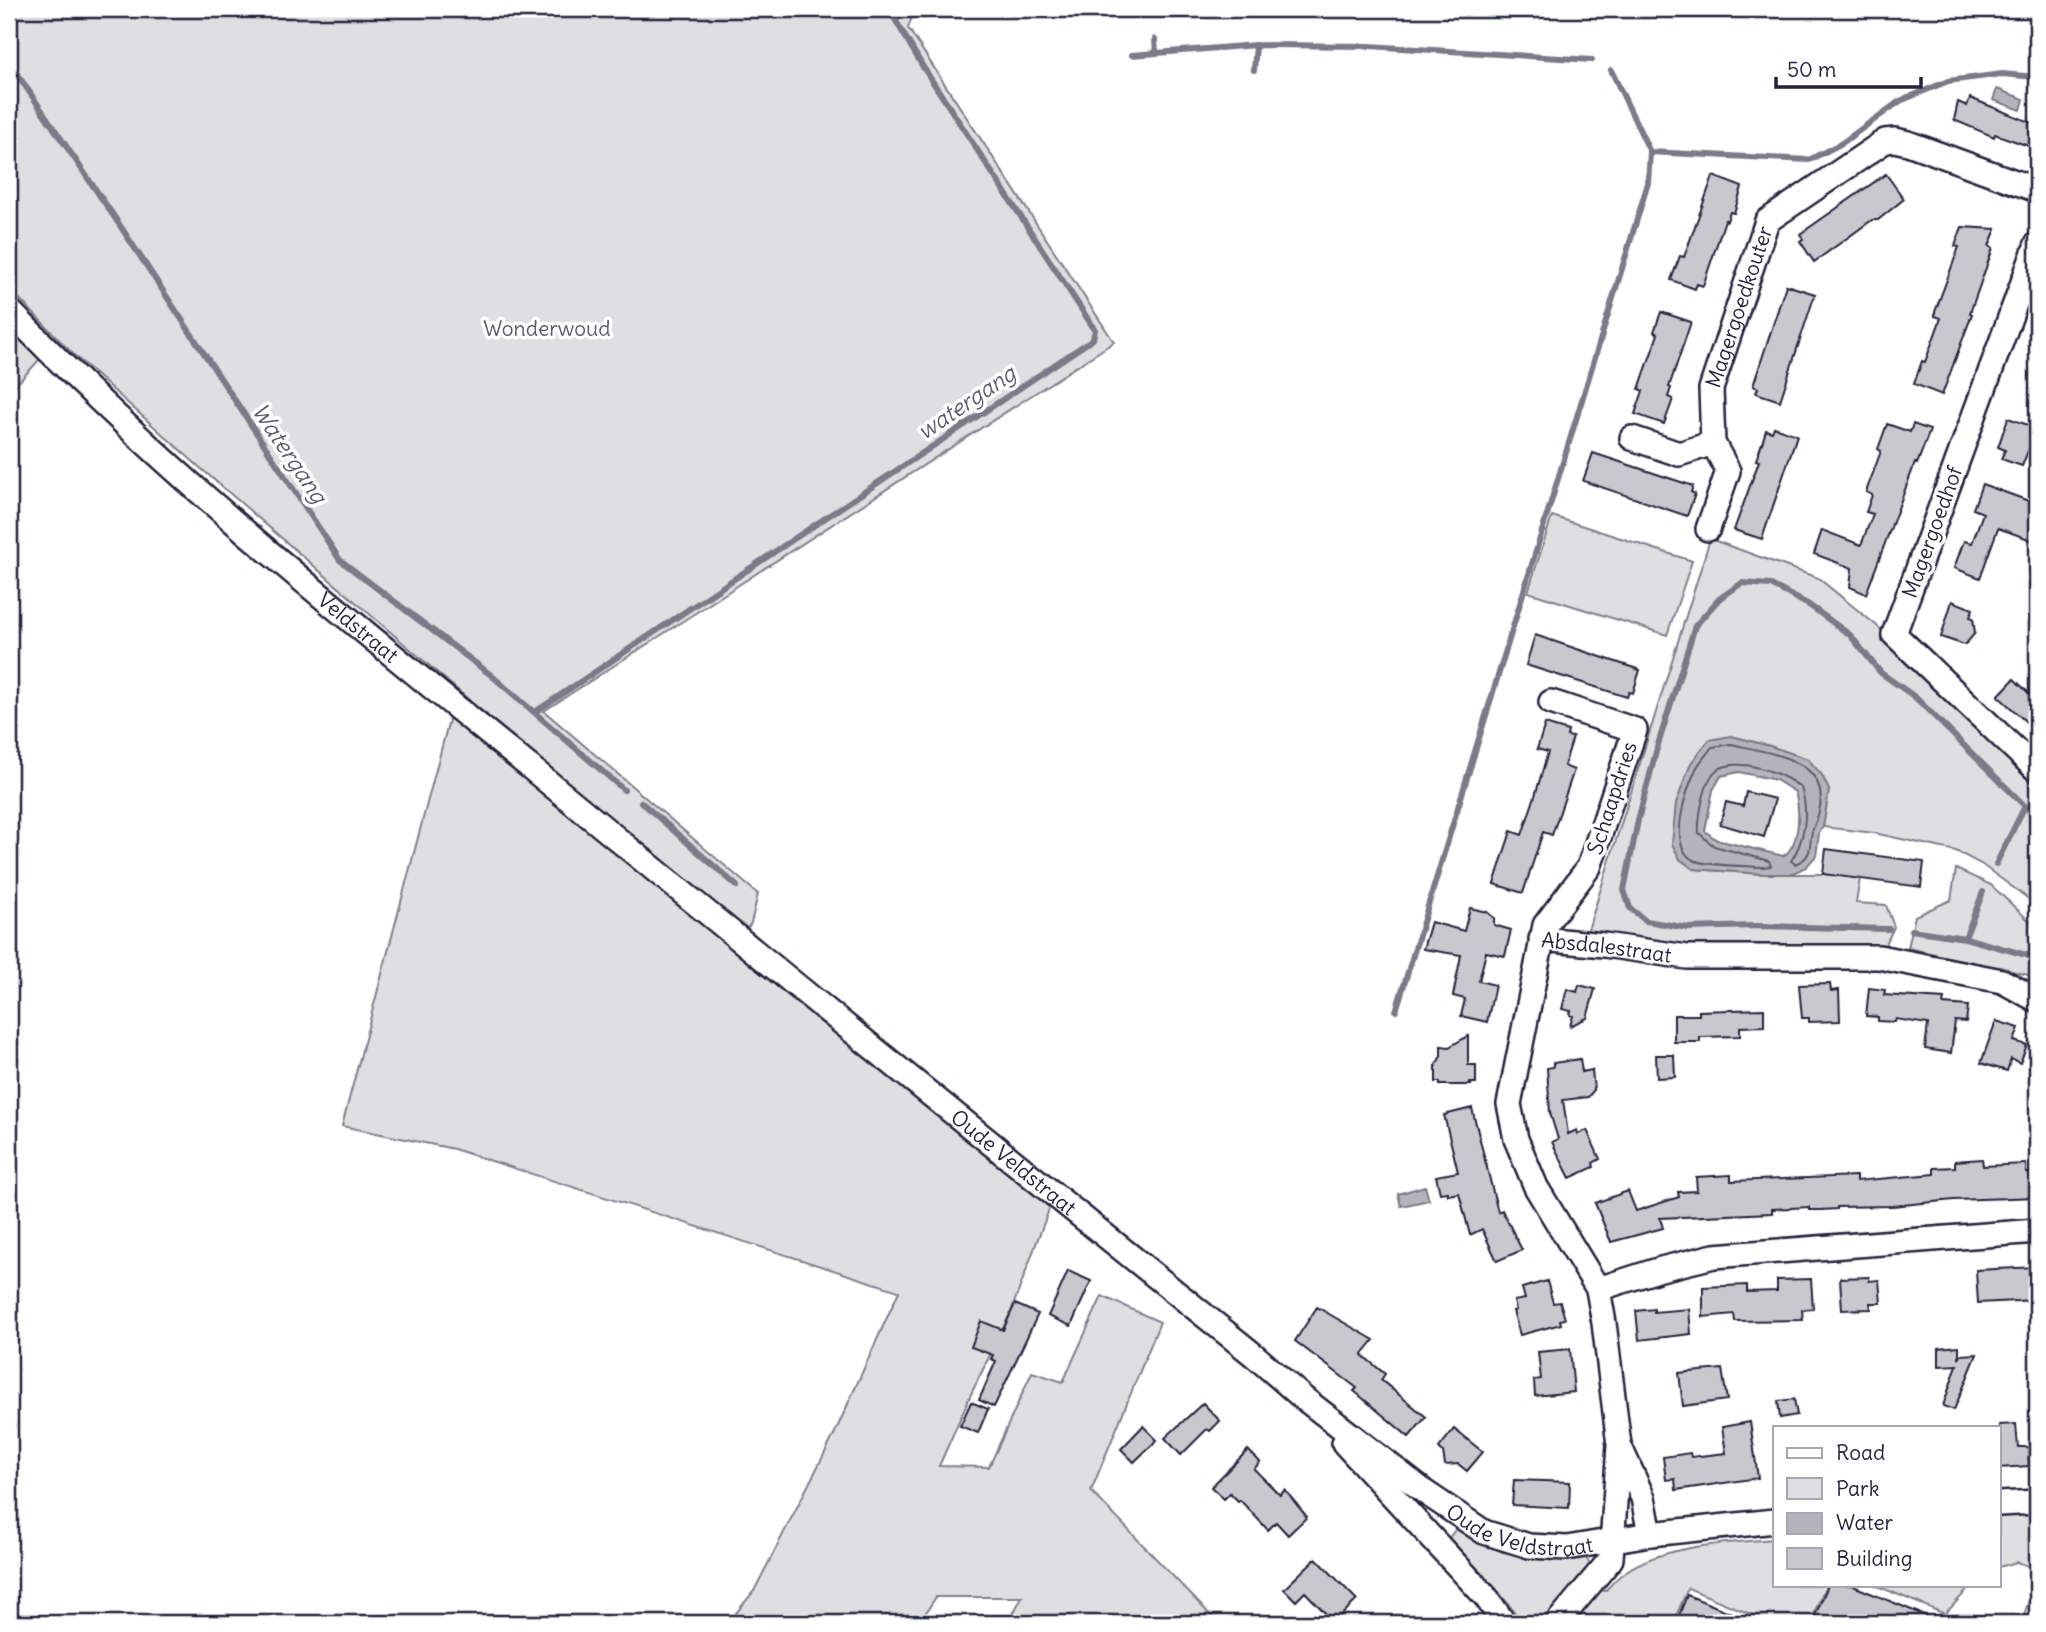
<svg xmlns="http://www.w3.org/2000/svg" width="2046" height="1632" viewBox="0 0 2046 1632" font-family="Delius,sans-serif">
	<rect width="100%" height="100%" fill="#fff"/>
	<filter id="ink" filterUnits="userSpaceOnUse"><feTurbulence type="fractalNoise" baseFrequency=".0143" numOctaves="2"/><feDisplacementMap in="SourceGraphic" scale="14" xChannelSelector="R" yChannelSelector="G"/><feConvolveMatrix kernelMatrix="1 2 1 2 8 2 1 2 1" color-interpolation-filters="sRGB"/></filter>
	<g filter="url(#ink)">
		<path fill="#dfdfe2" stroke="#80808e" stroke-width="2" d="M9 9H915L908 28 1114 342 544 711 758 894 751 923 746 930 490 718 197 465 75 356 9 288Z
			M9 326 41 358 15 386 9 379Z
			M1552 516 1692 561 1667 635 1528 592Z
			M1710 539 1818 578 1876 625 2037 784V905L1981 864 1956 851 1874 833 1823 827 1829 790 1808 759 1770 746 1731 736 1680 859 1694 869 1763 874H1823L1860 878 1856 903 1886 905 1894 927 1884 948 1672 949 1587 933Z
			M450 716 1052 1201 1010 1314 970 1396 939 1466 989 1467 1032 1372 1063 1382 1102 1296 1160 1322 1091 1491 1218 1623H1008L1022 1597H936L919 1623H728L754 1591 833 1437 899 1291 454 1149 342 1126Z
			M1956 869 1991 885 2037 928V980L2033 976 1908 948 1915 916 1951 900Z
			M2037 1513V1569L2017 1562 1999 1567V1517Z
			M1458 1526 1502 1552 1560 1560 1583 1554 1590 1564 1588 1573 1577 1586 1605 1591C1611 1585 1617 1577 1625 1572 1663 1545 1729 1543 1775 1539V1585H1826L1810 1623H1772L1688 1588 1673 1623H1523L1506 1601 1449 1538Z
			M2037 1578V1623H2021Z
			M1875 1585H1972L1945 1614Z"/>
		<path fill="#b4b4bc" stroke="#7a7a88" stroke-width="2" fill-rule="evenodd" d="M1997 89 2024 99 2021 110 1993 100Z
			M1731 736 1770 746 1808 759 1822 775 1829 790 1823 827 1819 833 1816 856 1806 867 1791 874H1763L1693 869 1680 859 1672 844 1676 803 1691 763 1709 740ZM1739 772 1776 780 1795 792C1800 809 1801 845 1783 856L1717 840 1705 831 1713 790 1721 776Z
			M1425 1186 1429 1200 1401 1206 1398 1194Z"/>
		<g fill="none" stroke-linecap="round" stroke-linejoin="round">
			<path stroke="#5c5c6f" stroke-width="2" d="M1731 744C1780 755 1843 762 1813 829 1807 844 1816 856 1795 864L1791 861C1805 840 1809 811 1801 788 1783 773 1739 756 1717 770 1704 779 1698 819 1699 833L1714 846 1769 861 1771 866 1764 867C1749 866 1704 866 1693 860 1667 845 1686 791 1696 769 1700 761 1707 754 1712 747Z"/>
			<path stroke="#7a7a88" stroke-width="6" d="M1155 39 1156 53
				M1132 55 1256 45 1369 46 1592 60
				M9 62 117 221 340 560 491 675 624 790
				M1254 70 1256 45
				M1611 70 1650 152 1809 160 1842 143 1900 101 1948 81 2002 74 2037 77
				M535 712 1093 339 1095 330 923 67 889 9
				M641 802 737 886
				M1996 864 2025 806
				M1889 929 1756 926 1688 928 1646 921 1630 908 1624 890 1638 820 1657 748 1695 626 1719 599 1742 583 1771 585 1809 605 1850 635 1881 673 1915 697 2037 818
				M1911 930 1965 938 2037 958
				M1965 938 1983 892
				M1396 1011 1648 183 1650 152"/>
		</g>
		<path fill="#c8c8cf" stroke="#22223b" stroke-width="2" d="M1970 98 2037 125V149L1995 134 1994 137 1954 120 1958 102 1967 106Z
			M1886 174 1904 199 1878 220H1872L1814 262 1800 241 1803 239 1800 234Z
			M1713 176 1742 187 1734 213 1730 212 1727 221 1725 220 1703 286 1697 284 1695 289 1671 280 1680 256 1684 257Z
			M1962 227 1996 229 1989 246 1993 248 1970 313 1972 314 1942 395 1914 384 1922 361 1925 362 1941 318 1935 316V312L1959 247 1955 246Z
			M1786 285 1815 294 1780 401 1756 393 1758 388 1753 386Z
			M1661 312 1691 322 1669 387 1671 388 1668 397 1673 399 1664 424 1635 414 1643 391 1639 389 1658 334 1654 332Z
			M2008 418 2037 428 2022 466 2001 459 2005 450 1998 447Z
			M1887 424 1910 432 1913 424 1930 430 1917 464 1915 463 1866 594 1850 587 1852 568 1814 554 1822 530 1861 545 1873 514 1866 512 1872 495 1866 492 1881 451 1878 449Z
			M1774 427 1797 435 1762 539 1734 530 1759 461 1756 460 1763 440 1766 430 1772 432Z
			M1593 453 1693 486 1691 492 1695 494 1687 516 1583 481Z
			M1982 484 2037 504V542L1998 528 1980 578 1954 568 1964 541 1972 543 1983 513 1973 509Z
			M1952 601 1973 609 1970 617 1973 618 1975 633 1965 645 1941 637Z
			M1535 635 1640 670 1633 693 1629 692 1627 697 1526 665Z
			M2014 679 2037 701V732L1998 696Z
			M1545 724 1568 731 1567 736 1573 737 1564 766 1574 770 1552 835 1543 832 1523 893 1494 884 1511 831 1522 835 1535 796 1548 752 1537 749Z
			M1746 792 1775 799 1764 837 1720 824 1726 802 1743 806Z
			M1826 849 1924 862 1921 887 1823 874Z
			M1470 908 1487 912 1494 918V925L1511 930 1505 956 1486 952 1479 981 1495 985 1487 1022 1461 1016 1465 999 1453 996 1461 955 1423 949 1431 922 1464 931Z
			M1830 984 1831 991 1839 990 1840 1021 1809 1022V1018H1802L1799 985Z
			M1579 985 1595 989 1587 1018 1570 1026 1573 1016 1570 1015 1571 1011 1562 1009 1567 989 1577 992Z
			M1869 988 1885 990 1884 995 1944 999 1943 1004 1968 1006 1966 1022 1955 1021 1951 1053 1925 1049 1928 1024 1896 1019 1895 1022 1878 1021V1017L1866 1016Z
			M1764 1009V1026L1740 1027V1036L1700 1037V1042H1674V1015H1699V1011Z
			M1996 1021 2019 1028 2014 1041 2027 1045 2020 1063 2011 1059 2007 1071 1981 1063Z
			M1468 1036V1065H1476V1083H1470L1471 1085H1440V1082H1436V1065L1441 1056V1046L1449 1047Z
			M1656 1055H1674L1675 1077 1657 1078Z
			M1580 1059 1582 1072 1592 1070 1594 1090 1588 1097 1563 1100 1568 1134 1577 1130 1578 1134 1587 1130 1600 1159 1593 1163 1594 1167 1570 1178 1552 1142 1558 1139 1550 1113 1547 1068 1553 1067V1063Z
			M1472 1108 1498 1212 1502 1210 1522 1250 1497 1261 1482 1229 1470 1235 1459 1193 1448 1195V1192L1440 1193 1436 1176 1458 1172 1444 1115Z
			M1982 1159 1983 1166 2026 1164V1173H2037V1197L1954 1200 1892 1206 1837 1207V1209L1820 1210H1809V1207L1772 1209V1213L1660 1218 1663 1228 1611 1242 1595 1203 1628 1191 1636 1211 1679 1197 1678 1192 1697 1191 1696 1177 1731 1175V1181L1856 1176V1181L1934 1174V1168L1955 1167V1161Z
			M2037 1267V1300L1978 1303 1976 1270Z
			M1068 1271 1091 1281 1071 1326 1048 1316Z
			M1869 1277V1281L1879 1280 1881 1303H1870L1871 1309 1842 1310 1840 1278Z
			M1811 1279 1813 1309 1802 1310 1803 1320 1735 1321 1734 1314 1703 1317V1287L1747 1285V1292L1777 1291V1280Z
			M1547 1281 1553 1303 1560 1302 1565 1319 1560 1320 1561 1324 1520 1335 1513 1311 1516 1310 1514 1301 1525 1299 1522 1288Z
			M1015 1304 1038 1314 994 1407 979 1400 996 1361 991 1359 993 1355 971 1347 981 1321 1003 1330Z
			M1317 1307 1374 1340 1362 1355 1385 1374 1381 1380 1426 1417 1409 1437 1354 1391 1357 1388 1295 1341Z
			M1654 1309V1312L1689 1309 1691 1334 1639 1340 1636 1311Z
			M1959 1346V1359L1961 1355 1977 1354 1954 1410 1943 1406 1957 1365 1939 1366V1348Z
			M1570 1349 1574 1392 1535 1396 1534 1380 1541 1379 1538 1352Z
			M1722 1369 1727 1400 1683 1406 1679 1373Z
			M1794 1399 1797 1415 1780 1418 1778 1401Z
			M971 1402 988 1409 978 1433 960 1426Z
			M1203 1403 1220 1421 1210 1431 1207 1429 1181 1455 1165 1438Z
			M1750 1422 1758 1478 1676 1490 1675 1479 1666 1480 1663 1457 1690 1453 1691 1457 1726 1453 1722 1427Z
			M2016 1424 2018 1447H2028L2029 1466 1999 1468V1425Z
			M1143 1426 1157 1440 1134 1462 1121 1449Z
			M1454 1429 1483 1452 1467 1471 1458 1464 1445 1465 1443 1452 1439 1448Z
			M1248 1450 1260 1462 1254 1469 1280 1495 1285 1490 1307 1517 1288 1535 1276 1522 1268 1530 1240 1500 1238 1501 1230 1493 1224 1499 1211 1487Z
			M1514 1480 1570 1482 1569 1508 1512 1505Z
			M1316 1558 1357 1600 1334 1622 1305 1592 1296 1601 1284 1589Z
			M1828 1585H1851L1943 1623H1812Z
			M1687 1595 1756 1623H1676Z"/>
		<g fill="none" stroke-linecap="round" stroke-linejoin="round">
			<defs>
				<g id="minor">
					<path d="M2037 244 1894 634 2037 770"/>
					<path id="s1" d="M9 310C169 477 352 622 531 768 771 966 1013 1162 1255 1356L1302 1397 1426 1493 1484 1532 1529 1546 1567 1548 1650 1534 1775 1521"/>
					<path d="M1632 438 1679 454 1713 443"/>
					<path id="s2" d="M1708 529 1728 471 1713 443 1711 389 1767 221 1885 141 1895 140 1908 143 2037 190"/>
					<path d="M1551 702 1635 730 1589 867 1545 925 1509 1104 1516 1139 1536 1187 1598 1289 1604 1323 1619 1445 1611 1559 1557 1623"/>
					<path id="s3" d="M1541 939 1604 945 1687 957H1879L2002 981 2037 1000"/>
					<path d="M1598 1289 1661 1269 1714 1256 2037 1231"/>
					<path d="M1344 1443 1486 1597 1504 1623"/>
					<path d="M1620 1447 1643 1498 1650 1534"/>
					<path d="M1999 1504 2037 1502"/>
				</g>
			</defs>
			<use href="#minor" stroke="#22223b" stroke-width="28"/>
			<use href="#minor" stroke="#fff" stroke-width="23"/>
		</g>
	</g>
	<g text-anchor="middle" dominant-baseline="central" stroke-width="7" stroke-linejoin="round" paint-order="stroke">
		<g font-size="21" fill="#22223b" stroke="#fff">
			<text stroke="none"><textPath href="#s2" startOffset="234">Magergoedkouter</textPath></text>
			<text transform="translate(1932 532) rotate(-70)">Magergoedhof</text>
			<text stroke="none"><textPath href="#s1" startOffset="472">Veldstraat</textPath></text>
			<text transform="translate(1612 798) rotate(-72)">Schaapdries</text>
			<text stroke="none"><textPath href="#s3" startOffset="66">Absdalestraat</textPath></text>
			<text stroke="none"><textPath href="#s1" startOffset="1318">Oude Veldstraat</textPath></text>
			<text stroke="none"><textPath href="#s1" startOffset="1951">Oude Veldstraat</textPath></text>
		</g>
		<g font-size="21" fill="#5b5b6d" stroke="#fff">
			<text x="547" y="328">Wonderwoud</text>
		</g>
		<g font-size="23" font-style="italic" fill="#5c5c6f" stroke="#fff">
			<text transform="translate(966 402) rotate(-34)">watergang</text>
			<text transform="translate(290 453) rotate(56)">Watergang</text>
		</g>
	</g>
	<rect width="2046" height="1632" fill="none" stroke="#fff" stroke-width="35"/>
	<rect x="18" y="18" width="2011" height="1597" fill="none" stroke="#22223b" stroke-width="2.5" filter="url(#ink)"/>
	<rect x="1773" y="1426" width="228" height="161" fill="#ffffff" stroke="#a7a7b1" stroke-width="2"/>
	<rect x="1787" y="1448" width="35" height="10" fill="#ffffff" stroke="#a7a7b1" stroke-width="2"/>
	<text x="1836" y="1460" font-size="21" fill="#22223b">Road</text>
	<rect x="1787" y="1478" width="35" height="21" fill="#dfdfe2" stroke="#a7a7b1" stroke-width="2"/>
	<text x="1836" y="1496" font-size="21" fill="#22223b">Park</text>
	<rect x="1787" y="1513" width="35" height="21" fill="#b4b4bc" stroke="#a7a7b1" stroke-width="2"/>
	<text x="1836" y="1530" font-size="21" fill="#22223b">Water</text>
	<rect x="1787" y="1548" width="35" height="21" fill="#c8c8cf" stroke="#a7a7b1" stroke-width="2"/>
	<text x="1836" y="1566" font-size="21" fill="#22223b">Building</text>
	<path d="M1776 77v10h145v-10" fill="none" stroke="#22223b" stroke-width="3.5"/>
	<text x="1787" y="77" font-size="21" fill="#22223b" stroke="#ffffff" stroke-width="5" paint-order="stroke">50 m</text>
</svg>
